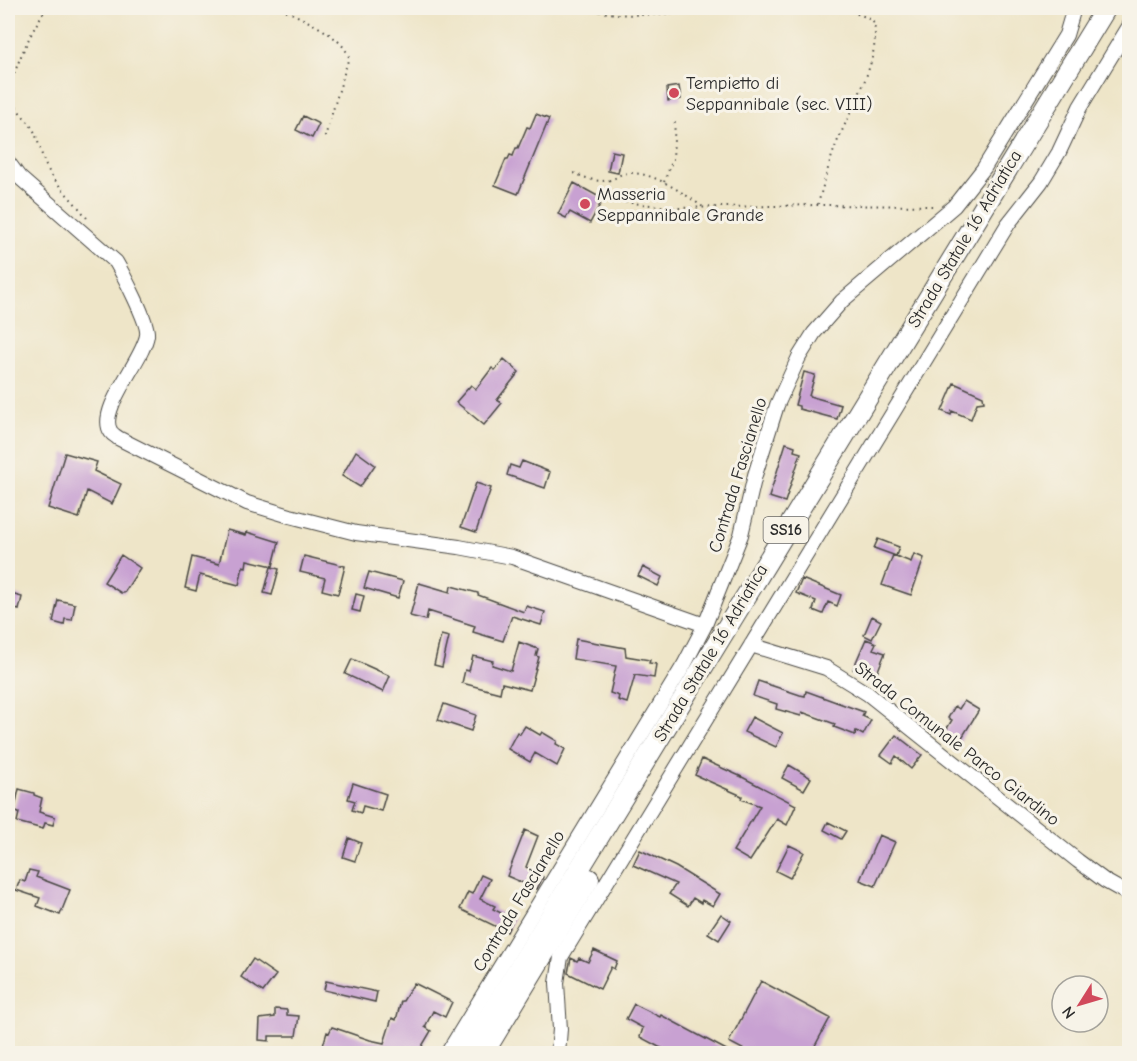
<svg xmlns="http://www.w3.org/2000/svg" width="1137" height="1061" viewBox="0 0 1137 1061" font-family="'Comic Neue',sans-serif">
	<rect width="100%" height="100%" fill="#f7f3e8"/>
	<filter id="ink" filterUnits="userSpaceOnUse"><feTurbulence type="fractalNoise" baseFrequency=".0167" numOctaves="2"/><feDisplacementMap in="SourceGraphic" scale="12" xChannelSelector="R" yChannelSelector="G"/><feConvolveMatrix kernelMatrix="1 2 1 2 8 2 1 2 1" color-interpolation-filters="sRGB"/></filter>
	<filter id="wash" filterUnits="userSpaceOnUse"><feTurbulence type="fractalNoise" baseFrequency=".008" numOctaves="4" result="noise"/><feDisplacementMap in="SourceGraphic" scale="24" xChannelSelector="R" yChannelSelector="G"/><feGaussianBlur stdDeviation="1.35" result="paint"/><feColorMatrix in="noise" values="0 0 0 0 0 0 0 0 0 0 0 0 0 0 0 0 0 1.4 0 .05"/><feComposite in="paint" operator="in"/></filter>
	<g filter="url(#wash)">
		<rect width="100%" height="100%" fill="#eee5c8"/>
		<g id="blocks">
			<path fill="#c8a1d2" d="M679 86 681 99 668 101 667 88Z
				M536 114 549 119 518 194 495 185 506 159H508L510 155 513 156 516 148H518L527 127 530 128Z
				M303 116 319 124 312 138 296 130Z
				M612 151 622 153 618 173 608 171Z
				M574 183 603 199 590 223 570 212 566 218 558 214Z
				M504 359 519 372 497 400 502 403 484 425 456 402 471 385 476 389 492 368 495 370Z
				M804 372 815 375 809 396 841 405 837 419 799 409V406L795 405Z
				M954 383 983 396 984 402 977 403 971 419 952 411 951 415 942 411Z
				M786 443 795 446 794 451 801 453 785 502 769 497Z
				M356 451 375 465 360 487 342 476Z
				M65 453 97 462 94 471 121 484 112 504 87 491 79 518 48 508Z
				M522 461 550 472 545 488 507 475 510 465 519 468Z
				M476 483 491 488 476 532 461 527Z
				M227 530 246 535 247 532 279 542 273 566 247 560 246 567 243 566 239 585 200 575 196 591 185 588 192 557 219 564Z
				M878 539 899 547 896 556 874 548Z
				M914 554 924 558 911 595 882 585 893 555 911 562Z
				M121 555 140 568 124 593H121L104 582Z
				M304 556 345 566 338 594 322 590 325 578 300 572Z
				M271 567 279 569 272 595 264 593Z
				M643 567 662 577 658 586 638 576Z
				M369 572 403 581 398 598 364 588Z
				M802 579 841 595 837 606 828 602 823 614 813 610 816 601 796 593Z
				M419 583 450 592 451 586 478 593V595L524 612 526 606 545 612 541 625 512 616 503 641 473 632 475 626 428 611 426 620 410 616Z
				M11 594 22 597 19 610 8 607Z
				M356 594 364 596 360 612 352 610Z
				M58 600 75 604 72 620 65 619 64 625 53 622Z
				M872 616 881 621 872 639 864 635Z
				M441 635 449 637 442 667 434 665Z
				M576 639 625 648 626 656 650 660 649 663 656 664 654 678 635 675 627 703 618 700 619 696 610 693 616 666 573 659Z
				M866 639 876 643 873 649 885 653 875 678 853 669Z
				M519 642 538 649 536 656 539 657 530 690 502 683 500 693 462 683 465 670 469 671 473 656 493 661 492 665 511 671Z
				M352 659 390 676 383 692 345 674Z
				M758 681 800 695 805 696 806 691 836 702 864 712 862 716 871 720 863 735 856 731 855 735 834 727 835 724 802 712 801 716 776 709 777 704 753 696Z
				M964 701 979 710 958 744 943 735 952 720 948 718 955 706 959 709Z
				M444 704 476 715 471 731 438 720Z
				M752 717 783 733 776 747 744 732Z
				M525 726 540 735 542 732 557 741 556 744 565 749 557 766 535 753 530 762 508 749 517 732 520 734Z
				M896 735 922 755 911 769 896 756 892 763 881 755Z
				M702 759 742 777 796 805 787 825 777 819 750 861 733 851 760 806 741 799 742 796 695 775Z
				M789 765 811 778 804 790 782 778Z
				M353 783 386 794 381 811 363 806 361 813 352 810 355 801 348 799Z
				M19 789 34 793V795L42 798 39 812 55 817 53 825 45 823 43 829 17 822 19 813 14 811Z
				M828 822 846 831 841 839 824 830Z
				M525 830 538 836 526 867 543 877 537 889 507 876Z
				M879 835 895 842 875 886 860 880Z
				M349 838 361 843 355 861 343 857Z
				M789 845 804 852 790 878 776 871Z
				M640 850 676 867 720 894 713 906 702 900 701 903 693 898 688 906 669 894 676 884 633 865Z
				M29 870 38 872 36 877 70 890 60 915 37 906 40 898 16 890 20 880 25 882Z
				M481 875 490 879 480 899 495 906 493 909 513 919 507 932 460 909 468 892 472 894Z
				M721 914 731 921 719 940 708 933Z
				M594 950 617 961 614 969 611 967 600 989 568 973 571 958 577 961 579 958 588 962Z
				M253 959 276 975 263 992 241 977Z
				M326 981 377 992 375 1002 324 990Z
				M761 981 830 1018 811 1053H750L729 1042Z
				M414 983 452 1002 445 1017 433 1011 425 1027 431 1031 418 1053H338L322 1049 327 1032 329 1033 332 1027 370 1040 384 1043 392 1018 396 1020 401 1001H403Z
				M634 1004 660 1017 661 1015 732 1053H673L659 1047 640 1037 643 1028 626 1019Z
				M275 1009 287 1010V1015L299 1016 296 1036H269V1041L259 1040 260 1019 275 1017Z"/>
		</g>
	</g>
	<g filter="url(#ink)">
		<use href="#blocks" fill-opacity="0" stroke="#484743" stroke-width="1.5"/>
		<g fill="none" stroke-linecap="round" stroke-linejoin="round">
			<defs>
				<path id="minor" d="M8 162 19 177 116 262C123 274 149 323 147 335 144 359 96 411 111 432 113 435 116 436 118 438L247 503 290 516 356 533 459 547 512 557 705 625
					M751 645 826 668 868 694 1078 861 1105 881 1130 895
					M447 1054 684 665 705 625 741 535 755 475 777 405 799 357 814 333 842 301 954 206 984 168 1066 35 1074 8
					M558 1054 560 1029 557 983 561 957 1008 224 1041 182 1059 152 1080 107 1130 25"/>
				<path id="highway" d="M466 1054 1106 8
					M483 1054 589 879"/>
			</defs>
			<use href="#minor" stroke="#484743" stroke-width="16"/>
			<use href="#highway" stroke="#484743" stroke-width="22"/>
			<path stroke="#484743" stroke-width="2" stroke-dasharray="1.5 4.5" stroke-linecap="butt" d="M47 8C36 21 10 74 11 92 11 107 28 119 34 131 39 142 41 155 46 166 57 187 76 202 89 221
				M281 8C302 19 341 34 349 57L324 140
				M465 8C479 20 533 9 552 8
				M588 8C615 19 676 15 704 8
				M750 8 762 10 841 8 866 17 874 23C881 64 848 112 834 150 828 167 823 186 818 204
				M574 173C585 178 598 183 610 180 615 179 618 175 623 174 649 168 683 193 703 207
				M664 182 673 159 675 120
				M613 201 678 208 817 205 936 206"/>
			<use href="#minor" stroke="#fff" stroke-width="14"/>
			<use href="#highway" stroke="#fff" stroke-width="20"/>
		</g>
	</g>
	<g fill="#d1495b" stroke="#f7f3e8" stroke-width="2">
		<circle cx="674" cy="93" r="6"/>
		<circle cx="585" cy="204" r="6"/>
	</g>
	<g text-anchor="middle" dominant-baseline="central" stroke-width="6" stroke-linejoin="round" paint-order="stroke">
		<rect fill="#f7f3e8" stroke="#686764" stroke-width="1.5" x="763.5" y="517" width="45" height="26" rx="4.5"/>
		<g font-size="16" font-weight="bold" fill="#2b2b2b">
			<text x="786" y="530">SS16</text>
		</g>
		<g font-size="18" fill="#2b2b2b" stroke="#f7f3e8" text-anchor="start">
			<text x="686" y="83">Tempietto di<tspan x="686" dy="21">Seppannibale (sec. VIII)</tspan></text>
			<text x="597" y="194">Masseria<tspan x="597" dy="21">Seppannibale Grande</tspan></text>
		</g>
		<g font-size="18" fill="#2b2b2b" stroke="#f7f3e8">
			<text transform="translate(965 239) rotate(-59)">Strada Statale 16 Adriatica</text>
			<text transform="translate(738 475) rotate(-73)">Contrada Fascianello</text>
			<text transform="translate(711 653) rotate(-59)">Strada Statale 16 Adriatica</text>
			<text transform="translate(957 744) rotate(38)">Strada Comunale Parco Giardino</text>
			<text transform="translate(519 901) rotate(-59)">Contrada Fascianello</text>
		</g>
	</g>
	<rect width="1137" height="1061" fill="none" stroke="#f7f3e8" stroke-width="30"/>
	<g transform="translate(1080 1004) rotate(233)"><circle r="28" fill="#f7f3e8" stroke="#a5a39c" stroke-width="1.5"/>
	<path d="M0-4.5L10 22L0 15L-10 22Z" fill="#d1495b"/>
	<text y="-9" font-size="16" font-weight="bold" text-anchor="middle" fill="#2b2b2b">N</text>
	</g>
</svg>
